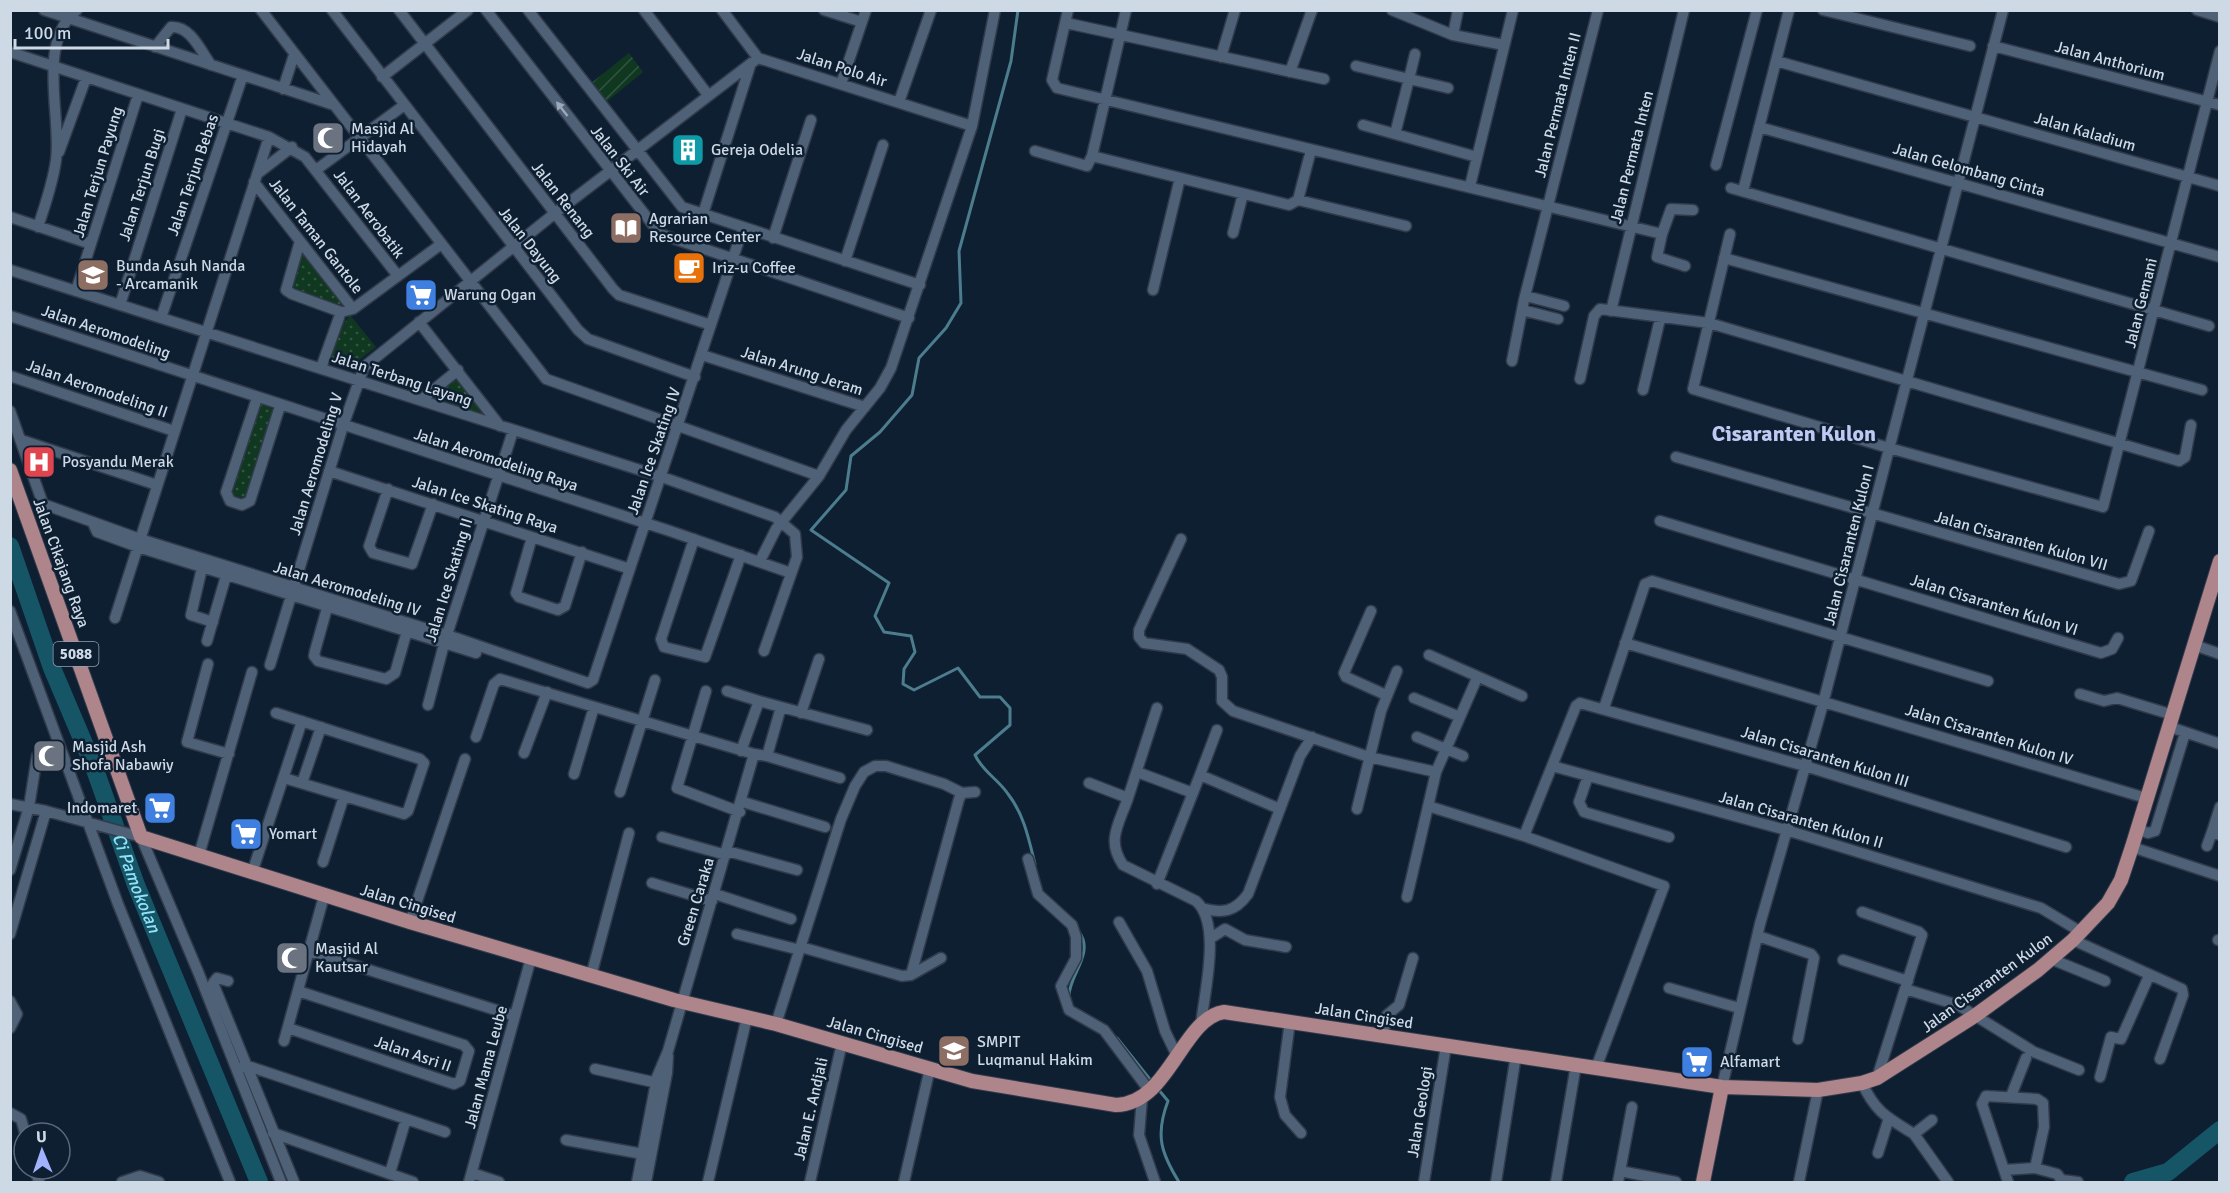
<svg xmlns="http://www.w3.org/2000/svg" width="2230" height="1193" viewBox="0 0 2230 1193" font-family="Signika,sans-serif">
	<defs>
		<pattern id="park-dots" width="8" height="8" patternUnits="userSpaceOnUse" patternTransform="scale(1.5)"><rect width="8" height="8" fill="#103821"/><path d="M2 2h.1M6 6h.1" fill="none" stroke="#325441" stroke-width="1.8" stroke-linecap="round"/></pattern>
		<pattern id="garden-furrows" width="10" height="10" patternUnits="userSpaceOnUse" patternTransform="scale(1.5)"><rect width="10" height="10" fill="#103821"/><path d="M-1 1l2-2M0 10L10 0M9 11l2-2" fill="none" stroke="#325441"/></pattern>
	</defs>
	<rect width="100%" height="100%" fill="#0e1f32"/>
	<path fill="url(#park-dots)" d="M302 251 342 302 340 307 291 289Z
		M350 315 376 347 350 367 330 359 343 325Z
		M458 378 489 418 432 400Z
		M260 404 275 409 245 499 230 494Z"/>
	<path fill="url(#garden-furrows)" d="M629 53 643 72 605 103 590 84Z"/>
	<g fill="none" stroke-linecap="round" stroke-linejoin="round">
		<path stroke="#4c7d8c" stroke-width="3" d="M1018 10 1011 61 959 251 961 303 946 328 919 358 912 395 880 432 851 456 846 490 811 530 889 583 875 616 884 632 911 636 915 652 904 669 903 684 914 690 958 668 980 697H1000L1010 708V725L975 755C983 772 998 779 1008 794 1024 814 1029 840 1035 864
			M1069 996C1069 975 1095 953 1079 932
			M1117 1038 1152 1082
			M1158 1089 1168 1101C1155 1135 1161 1153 1179 1182"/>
		<g stroke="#155566" stroke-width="18">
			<path id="s1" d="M10 546 52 668 94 767 136 885 259 1182"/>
			<path d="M2133 1182 2168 1172 2220 1130"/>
		</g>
		<defs>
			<path id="minor" d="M44 10 331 104
				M261 10 546 379 819 476
				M332 10 578 330 588 339 695 377
				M399 10 613 289 619 295 711 325
				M486 10 660 234 909 318
				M528 10 682 207 920 285
				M644 10 708 95
				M722 10 758 58 972 126
				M824 10 862 22
				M1068 10 1052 80 1057 88 1662 234 1671 209 1693 210
				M1392 10 1453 35 1504 45
				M1823 10 1970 46
				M2197 10 2220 17
				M1066 23 1324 79
				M1453 35 1458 10
				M1993 46 2220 105
				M155 47 171 27C190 25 201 51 211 65
				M10 52 269 137 305 157 398 276
				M1415 54 1409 79 1448 88
				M1221 57 1235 10
				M1776 61 1789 10
				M1356 66 1409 79 1395 134 1477 157
				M1290 72 1312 10
				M382 77 468 10
				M841 84 866 10
				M283 89 294 55
				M899 102 931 10
				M1363 125 1395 134
				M1759 127 2220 257
				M1035 151 1087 166 1092 156 1289 205 1298 200 1311 150
				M59 152 86 78
				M1092 156 1126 10
				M1716 165 1757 10
				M316 170 403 106
				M257 174 292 147
				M254 182 353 309
				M1470 186 1513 10
				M1731 188 2209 326
				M1743 191 1776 61 2220 186
				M1298 200 1406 226
				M703 214 750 66
				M10 217 91 244
				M38 227C45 205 53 183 56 160 62 117 36 42 77 10
				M1233 233 1243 194
				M1662 234 1657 257 1685 266
				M1730 234 1693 389 1889 448 2103 507 2220 51
				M773 238 811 120
				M300 241 286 290 292 294 341 312
				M1724 258 2202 390
				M845 261 883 145
				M10 270 662 477 775 517 795 534 797 557 764 651
				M1153 290 1180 178
				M76 291 138 95
				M1526 296 1564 306
				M120 305 182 109
				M1522 310 1558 319
				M1611 311 1684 10
				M10 316 670 531 791 573
				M161 318 243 75
				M419 322 500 426
				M702 355 865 407
				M1512 361 1524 300 1598 10
				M321 368 341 312 353 309 440 245
				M10 376 174 431
				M1580 379 1594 316 1600 309 1709 323 2179 461 2185 457 2191 425
				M1643 390 1660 319
				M257 398 226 492 230 501 242 505 250 501 280 406
				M421 400 458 370
				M10 411 43 504 140 539 456 638 588 683 593 680 743 228
				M21 440 157 485
				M1676 457 2119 584 2131 581 2149 531
				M329 471 630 569
				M388 489 369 546 373 553 412 564 433 504
				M1660 521 2101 653 2112 649 2118 638
				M93 523 97 532 138 547 476 653
				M532 537 516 593 519 597 558 610 565 606 582 552
				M694 539 661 639 664 647 705 657 741 555
				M1181 539 1139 630V637L1144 643 1187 649 1219 670 1222 677V701L1233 711 1369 757 1436 772
				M760 561 776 529 819 476 846 430 880 388 891 368 972 126 995 10
				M202 568 191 615 213 622
				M327 608 315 651 314 656 318 661 386 679 395 673 407 631
				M10 611 118 904 230 1182
				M1371 611 1344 673 1346 677 1386 695
				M115 618 269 137
				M207 641 226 576
				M1625 643 2146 798
				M2194 645 2220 654
				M1429 655 1522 696
				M208 664 187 742 229 754
				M270 665 343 426 364 367 554 214 758 58
				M706 691 677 788 740 812
				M727 691 759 701
				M2080 694 2104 701 2117 698 2173 715
				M1414 698 1460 717
				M428 705 444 644 513 431
				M1604 708 1645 584 1652 581 1988 681
				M276 713 420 759 424 763 408 811 404 814 284 778
				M801 713 819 659
				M2170 727 2220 744
				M476 737 494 684 500 679 754 754
				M1417 737 1463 756
				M741 751 759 701 781 707
				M524 753 547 692
				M767 756 840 778
				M1552 766 1786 830 2041 908 2081 932
				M1137 772 1193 793
				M574 774 594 707
				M1200 775 1217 730
				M1588 776 1579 802 1584 812 1669 837
				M302 783 321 727
				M1089 783 1128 798C1119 824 1106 840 1123 865L1196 901C1222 924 1204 993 1201 1025
				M620 792 655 680
				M1128 798 1157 708
				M743 802 825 827
				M10 804 46 811 141 837 199 974 281 1182
				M1428 806 1524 836 1664 886 1596 1068
				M2220 807 2212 832 2220 835
				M1357 809 1381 711 1397 671
				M2137 829 2148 833 2155 831 2185 733
				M1524 836 1576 706 1580 703 1805 766 2066 847
				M662 837 726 855
				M2207 846 2212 832
				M2132 847 2220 876
				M727 851 797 870
				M199 855 252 672
				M1028 859 1038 894 1072 925 1076 937V958L1061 986 1069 1010 1104 1030 1149 1090
				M323 862 344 796
				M10 870 29 807 37 756
				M252 873 302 721
				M652 883 712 901
				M1157 884 1200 775 1280 809
				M715 894 791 919
				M1407 897 1436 772 1477 678
				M1202 908C1222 914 1235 912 1248 894L1300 756 1312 737
				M1862 912 1919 932 1922 935 1877 1078
				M410 922 465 759
				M1119 922 1147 971 1165 1031 1177 1056
				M10 934 46 811
				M737 934 800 950
				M1758 936 1811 954 1814 958 1798 1039
				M1211 938 1225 929 1245 940 1286 947
				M2073 940 2182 989 2183 995 2160 1059
				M2218 940H2220
				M801 947 902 976 911 975 941 958
				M309 951 515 1016
				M2051 959 2105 981
				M1843 960 1908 981
				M911 975 959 799 962 793 975 792
				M591 976 629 833
				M228 981 217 978 213 983 294 1182
				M1669 988 1739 1008
				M1905 989 1958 1005 2034 1052 2079 1070
				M10 1001 17 1014 10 1028
				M1290 1021 1280 1097 1285 1115 1301 1133
				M776 1024 841 819 855 786 864 772 875 766H886L944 784 962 793
				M288 1028 454 1084 460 1081 469 1051 464 1045 298 991
				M1383 1036 1387 1015 1399 1005 1413 958
				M284 1041 324 896
				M241 1068 245 1065 445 1132
				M595 1069 662 1084
				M2100 1077 2111 1037 2121 1039 2149 976
				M1862 1083C1876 1113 1888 1118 1914 1134L1932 1120
				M1722 1087 1760 924 1821 711 2003 10
				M2011 1096 2026 1058
				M1142 1098 1139 1135 1155 1182
				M10 1113 21 1119 25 1133
				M273 1133 413 1182
				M1914 1134 1948 1182
				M566 1140 643 1154
				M1878 1153 1888 1121
				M35 1169 39 1182
				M2004 1170 2035 1168 2057 1174 2063 1182
				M1620 1171 1676 1182
				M390 1173 406 1119
				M472 1173 499 1182
				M2062 1180 2078 1182
				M122 1182 140 1176 159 1182
				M469 1182 531 958
				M637 1182 657 1077 668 1051 754 754 767 756 781 707 867 730
				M646 1182 667 1073 668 1056
				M708 1182 747 1017
				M810 1182 842 1043
				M904 1182 930 1068
				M1424 1182 1446 1046
				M1496 1182 1516 1055
				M1556 1182 1576 1065
				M1618 1182 1632 1107
				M1799 1182 1818 1090
				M2008 1182 1982 1104 1986 1096 2037 1099 2043 1103 2044 1127 2035 1168"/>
			<path id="major" d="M10 470 141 837 410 922 674 1000 776 1024 972 1081 1116 1105C1169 1104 1182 1018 1224 1012L1722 1087 1818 1090 1862 1083 1877 1078 1976 1015 2038 970 2073 940 2108 903 2121 880 2132 847 2220 561
				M1703 1182 1722 1087"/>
		</defs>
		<use href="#minor" stroke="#313a4a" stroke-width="13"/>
		<use href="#major" stroke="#313a4a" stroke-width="16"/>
		<use href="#minor" stroke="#4e6177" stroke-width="10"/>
		<use href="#major" stroke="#ae858a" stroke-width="14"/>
	</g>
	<defs><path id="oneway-solid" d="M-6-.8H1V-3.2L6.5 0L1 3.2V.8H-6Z" transform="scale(1.5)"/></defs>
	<use fill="#9ba9ba" href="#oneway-solid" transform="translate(562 109) rotate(-128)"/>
	<defs>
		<symbol id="mosque-square" viewBox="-11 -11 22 22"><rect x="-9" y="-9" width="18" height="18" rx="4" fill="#6b7280" stroke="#0e1f32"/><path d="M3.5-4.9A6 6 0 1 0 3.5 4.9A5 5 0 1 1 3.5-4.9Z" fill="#fff"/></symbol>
		<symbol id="building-square" viewBox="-11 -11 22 22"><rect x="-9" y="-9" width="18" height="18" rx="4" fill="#0f9aa8" stroke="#0e1f32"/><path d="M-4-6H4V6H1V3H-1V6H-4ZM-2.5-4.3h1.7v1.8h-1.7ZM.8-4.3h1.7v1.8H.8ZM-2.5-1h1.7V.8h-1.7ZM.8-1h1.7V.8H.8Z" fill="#fff"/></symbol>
		<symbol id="library-square" viewBox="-11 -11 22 22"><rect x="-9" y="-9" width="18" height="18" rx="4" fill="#8d6e63" stroke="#0e1f32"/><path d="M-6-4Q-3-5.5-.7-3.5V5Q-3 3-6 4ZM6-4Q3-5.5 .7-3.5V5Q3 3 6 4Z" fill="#fff"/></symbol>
		<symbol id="cafe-square" viewBox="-11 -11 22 22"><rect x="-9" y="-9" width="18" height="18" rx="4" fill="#e8710a" stroke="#0e1f32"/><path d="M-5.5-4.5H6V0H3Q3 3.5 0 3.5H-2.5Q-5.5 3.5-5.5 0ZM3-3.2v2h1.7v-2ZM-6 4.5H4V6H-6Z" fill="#fff"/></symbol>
		<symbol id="school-square" viewBox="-11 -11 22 22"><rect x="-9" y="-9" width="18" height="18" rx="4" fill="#8d6e63" stroke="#0e1f32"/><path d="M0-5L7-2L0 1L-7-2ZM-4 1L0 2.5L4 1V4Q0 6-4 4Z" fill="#fff"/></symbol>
		<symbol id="supermarket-square" viewBox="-11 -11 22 22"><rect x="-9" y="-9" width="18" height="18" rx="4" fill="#3f7fe0" stroke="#0e1f32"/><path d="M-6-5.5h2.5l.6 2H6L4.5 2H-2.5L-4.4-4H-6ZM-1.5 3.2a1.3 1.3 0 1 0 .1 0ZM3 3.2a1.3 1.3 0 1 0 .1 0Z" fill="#fff"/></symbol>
		<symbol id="hospital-square" viewBox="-11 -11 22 22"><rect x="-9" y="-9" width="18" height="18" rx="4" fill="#e0444e" stroke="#0e1f32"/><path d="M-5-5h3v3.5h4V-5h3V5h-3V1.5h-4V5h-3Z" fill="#fff"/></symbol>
	</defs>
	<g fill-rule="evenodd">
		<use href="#mosque-square" x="309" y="119" width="38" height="38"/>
		<use href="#building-square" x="669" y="131" width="38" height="38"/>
		<use href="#library-square" x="607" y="209" width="38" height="38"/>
		<use href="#cafe-square" x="670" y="249" width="38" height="38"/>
		<use href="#school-square" x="74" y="256" width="38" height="38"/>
		<use href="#supermarket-square" x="402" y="276" width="38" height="38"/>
		<use href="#hospital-square" x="20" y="443" width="38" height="38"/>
		<use href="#mosque-square" x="30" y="737" width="38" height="38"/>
		<use href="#supermarket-square" x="141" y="789" width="38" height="38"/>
		<use href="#supermarket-square" x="227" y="815" width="38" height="38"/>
		<use href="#mosque-square" x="273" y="939" width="38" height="38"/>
		<use href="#school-square" x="935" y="1032" width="38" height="38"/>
		<use href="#supermarket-square" x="1678" y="1043" width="38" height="38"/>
	</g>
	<g text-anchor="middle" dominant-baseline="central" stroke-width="5" stroke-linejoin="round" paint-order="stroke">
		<rect fill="#0e1f32" stroke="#94a1b0" stroke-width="1.5" x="53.5" y="642" width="45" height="24" rx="4.5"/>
		<g font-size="15" font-weight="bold" fill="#ced9e6">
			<text x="76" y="654">5088</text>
		</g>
		<g font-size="16" fill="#ced9e6" stroke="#0e1f32">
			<text transform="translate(2110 61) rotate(15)">Jalan Anthorium</text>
			<text transform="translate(842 68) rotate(18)">Jalan Polo Air</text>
			<text transform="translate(1558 105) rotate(-76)">Jalan Permata Inten II</text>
			<text transform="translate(2085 132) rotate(16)">Jalan Kaladium</text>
			<text transform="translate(1632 157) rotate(-76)">Jalan Permata Inten</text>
			<text transform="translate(620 161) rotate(52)">Jalan Ski Air</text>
			<text transform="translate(1969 170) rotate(16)">Jalan Gelombang Cinta</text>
			<text transform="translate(98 172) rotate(-73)">Jalan Terjun Payung</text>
			<text transform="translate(193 175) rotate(-71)">Jalan Terjun Bebas</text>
			<text transform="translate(142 185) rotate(-72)">Jalan Terjun Bugi</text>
			<text transform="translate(563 200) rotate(52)">Jalan Renang</text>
			<text transform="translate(369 214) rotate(53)">Jalan Aerobatik</text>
			<text transform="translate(316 236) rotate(52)">Jalan Taman Gantole</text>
			<text transform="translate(530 245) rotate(52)">Jalan Dayung</text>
			<text transform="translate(2141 303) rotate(-76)">Jalan Gemani</text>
			<text transform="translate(106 332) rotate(19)">Jalan Aeromodeling</text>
			<text transform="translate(802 371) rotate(18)">Jalan Arung Jeram</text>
			<text transform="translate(402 379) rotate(18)">Jalan Terbang Layang</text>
			<text transform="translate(97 389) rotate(19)">Jalan Aeromodeling II</text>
			<text transform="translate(654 451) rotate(-71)">Jalan Ice Skating IV</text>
			<text transform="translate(496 460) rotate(18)">Jalan Aeromodeling Raya</text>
			<text transform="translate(316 464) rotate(-73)">Jalan Aeromodeling V</text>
			<text transform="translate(485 505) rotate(18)">Jalan Ice Skating Raya</text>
			<text transform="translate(2021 541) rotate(16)">Jalan Cisaranten Kulon VII</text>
			<text transform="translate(1849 545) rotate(-76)">Jalan Cisaranten Kulon I</text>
			<text transform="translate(61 563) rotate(70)">Jalan Cikajang Raya</text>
			<text transform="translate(449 580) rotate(-73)">Jalan Ice Skating II</text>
			<text transform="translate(347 589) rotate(17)">Jalan Aeromodeling IV</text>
			<text transform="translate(1994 605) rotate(17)">Jalan Cisaranten Kulon VI</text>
			<text transform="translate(1989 735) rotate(17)">Jalan Cisaranten Kulon IV</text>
			<text transform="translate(1825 757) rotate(17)">Jalan Cisaranten Kulon III</text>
			<text transform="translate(1801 820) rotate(16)">Jalan Cisaranten Kulon II</text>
			<text transform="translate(696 902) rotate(-73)">Green Caraka</text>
			<text transform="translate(408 904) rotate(17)">Jalan Cingised</text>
			<text transform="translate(1987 983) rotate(-36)">Jalan Cisaranten Kulon</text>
			<text transform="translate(1364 1016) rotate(9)">Jalan Cingised</text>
			<text transform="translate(875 1035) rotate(16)">Jalan Cingised</text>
			<text transform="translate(413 1054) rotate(19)">Jalan Asri II</text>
			<text transform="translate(486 1067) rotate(-75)">Jalan Mama Leube</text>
			<text transform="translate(811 1109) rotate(-77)">Jalan E. Andjali</text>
			<text transform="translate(1420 1112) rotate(-81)">Jalan Geologi</text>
		</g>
		<g font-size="16" fill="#ced9e6" stroke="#0e1f32" text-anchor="start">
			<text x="351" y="129">Masjid Al<tspan x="351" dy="18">Hidayah</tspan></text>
			<text x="711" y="150">Gereja Odelia</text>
			<text x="649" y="219">Agrarian<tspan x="649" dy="18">Resource Center</tspan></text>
			<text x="116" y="266">Bunda Asuh Nanda<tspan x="116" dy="18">- Arcamanik</tspan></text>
			<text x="712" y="268">Iriz-u Coffee</text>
			<text x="444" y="295">Warung Ogan</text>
			<text x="62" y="462">Posyandu Merak</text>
			<text x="72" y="747">Masjid Ash<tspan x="72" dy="18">Shofa Nabawiy</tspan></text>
			<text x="137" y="808" text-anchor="end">Indomaret</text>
			<text x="269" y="834">Yomart</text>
			<text x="315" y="949">Masjid Al<tspan x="315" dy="18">Kautsar</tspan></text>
			<text x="977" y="1042">SMPIT<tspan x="977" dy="18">Luqmanul Hakim</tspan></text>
			<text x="1720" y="1062">Alfamart</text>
		</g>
		<g font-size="18" font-style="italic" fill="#91e1fa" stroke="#0e1f32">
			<text stroke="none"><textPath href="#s1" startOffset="360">Ci Pamokolan</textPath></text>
		</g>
		<g font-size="22" font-weight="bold" fill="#bfc9f3" stroke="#0e1f32">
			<text x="1794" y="433">Cisaranten Kulon</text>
		</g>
	</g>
	<rect width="2230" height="1193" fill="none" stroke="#ced9e6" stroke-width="24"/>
	<g transform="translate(42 1151) rotate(358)"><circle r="28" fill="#0e1f32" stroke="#5b697a" stroke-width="1.5"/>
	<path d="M0-4.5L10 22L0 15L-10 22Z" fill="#a3b2fd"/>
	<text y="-9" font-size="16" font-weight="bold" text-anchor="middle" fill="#ced9e6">U</text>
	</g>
	<path d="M15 39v9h153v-9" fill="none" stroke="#ced9e6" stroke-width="3"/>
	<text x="24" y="39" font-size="18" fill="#ced9e6" stroke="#0e1f32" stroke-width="4.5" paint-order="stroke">100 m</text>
</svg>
